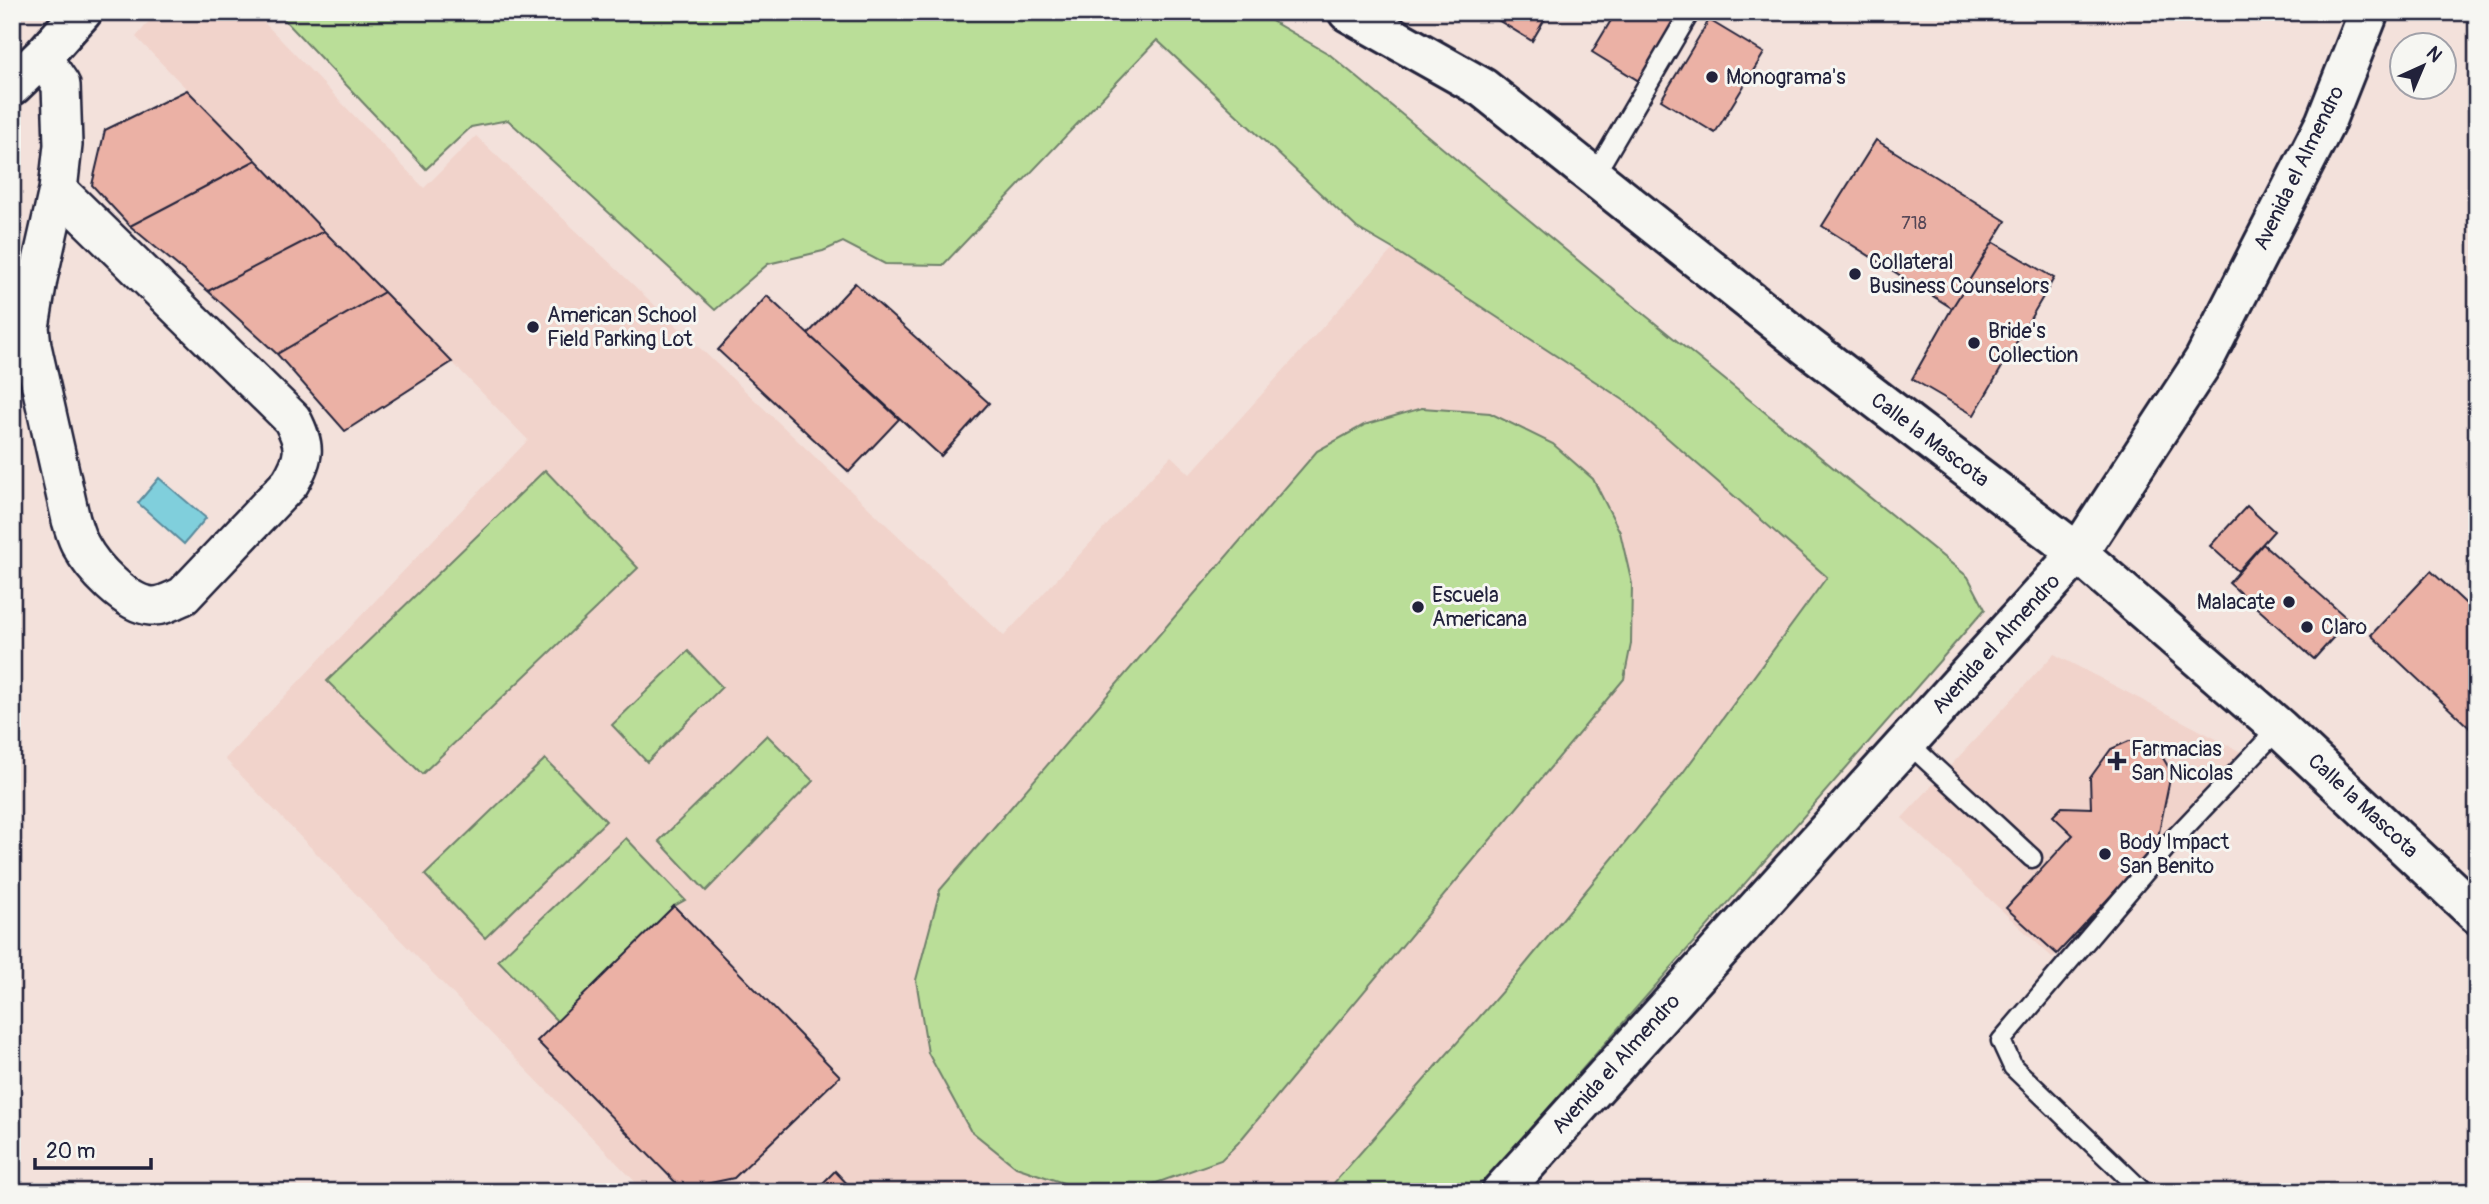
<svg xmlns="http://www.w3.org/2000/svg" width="2489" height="1204" viewBox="0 0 2489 1204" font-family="Pangolin,sans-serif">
	<rect width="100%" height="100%" fill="#f3e1db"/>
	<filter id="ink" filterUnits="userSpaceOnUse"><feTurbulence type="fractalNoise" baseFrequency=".0143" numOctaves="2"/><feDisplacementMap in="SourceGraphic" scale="14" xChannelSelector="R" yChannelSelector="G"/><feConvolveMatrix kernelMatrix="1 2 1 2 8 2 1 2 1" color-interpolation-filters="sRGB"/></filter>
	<g filter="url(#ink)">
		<path fill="#f1d3cb" d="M157 12H254L424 188 476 136 1004 636 1171 456 1190 474 1393 249 1625 401 1828 577 1682 774 1519 972 1326 1192H645L225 759 528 440 136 37Z
			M2054 654 2243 753 2053 958 1902 818Z"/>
		<path fill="#bade98" stroke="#6e806a" stroke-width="2" d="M277 12H1256L1329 54 1592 272 1968 577 1985 609 1475 1192H1326L1519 972 1682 774 1827 577 1625 401 1393 249 1357 228 1157 40 943 265 885 264 843 242 823 251 768 264 715 310 508 120 471 127 426 169Z
			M1422 408 1490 413 1553 444 1593 479 1620 532 1632 584 1631 644 1624 679 1238 1143 1221 1160 1145 1187 1078 1188 1016 1167 970 1130 928 1053 916 980 940 890 1317 451 1364 425Z
			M545 470 638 568 422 774 327 681Z
			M688 651 722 687 647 762 612 725Z
			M767 735 813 781 706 891 659 841Z
			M545 759 606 821 485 938 425 875Z
			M626 838 685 900 674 906 558 1022 498 960Z"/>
		<path fill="#80cfdc" stroke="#5a8a9c" stroke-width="2" d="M159 478 206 518 184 544 138 503Z"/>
		<path fill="#ebb1a5" stroke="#22223b" stroke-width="2" d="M1485 12H1549L1532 41Z
			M1616 12H1681L1639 81 1592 52Z
			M1709 20 1764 53 1715 133 1661 100Z
			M187 90 256 160 130 226 92 185 105 130Z
			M1876 140 2006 221 1952 308 1822 226Z
			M256 160 324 231 208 291 130 226Z
			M324 231 384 292 277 354 208 291Z
			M1993 242 2054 278 1974 415 1912 379 1952 308Z
			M855 283 989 403 941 456 808 334Z
			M384 292 452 362 345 431 277 354Z
			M767 296 899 419 849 472 718 350Z
			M2247 506 2274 531 2238 571 2210 546Z
			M2263 544 2349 620 2314 659 2229 583Z
			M2431 571 2477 614V735L2371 635Z
			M2129 741H2137L2153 747 2160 753 2169 768V784L2156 847 2057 954 2006 908 2073 835 2053 816 2062 807 2091 808 2090 778 2111 749Z
			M674 906 840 1076 734 1178 682 1189 537 1041Z
			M835 1171 855 1192H814Z"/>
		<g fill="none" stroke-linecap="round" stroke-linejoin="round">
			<defs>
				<path id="lane" d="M1594 176 1690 12
					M1907 742 2032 858
					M2143 1192 2013 1067 2001 1041 2168 845 2279 728"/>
				<path id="street" d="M42 57 61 85 63 145 58 190 38 279 30 327 32 346 71 520C74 529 76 538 81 546 92 567 126 604 151 606 162 607 173 600 183 596L290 483C306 456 306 446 292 419L58 190"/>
				<path id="secondary" d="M1348 12 1483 88 1808 347 2078 553 2279 728 2477 914
					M12 86 42 57 82 12
					M1501 1192 2078 553 2204 360 2325 123 2369 12"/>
			</defs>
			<use href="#lane" stroke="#22223b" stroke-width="23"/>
			<use href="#street" stroke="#22223b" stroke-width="42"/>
			<use href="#secondary" stroke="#22223b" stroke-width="44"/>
			<use href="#lane" stroke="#f6f6f2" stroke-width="18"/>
			<use href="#street" stroke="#f6f6f2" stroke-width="37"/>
			<use href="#secondary" stroke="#f6f6f2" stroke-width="38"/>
		</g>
	</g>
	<g fill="#22223b" stroke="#f6f6f2" stroke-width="2.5">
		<circle cx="1712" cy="77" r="7"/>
		<circle cx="1855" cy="274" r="7"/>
		<circle cx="533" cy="327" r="7"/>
		<circle cx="1974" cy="343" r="7"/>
		<circle cx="2289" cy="602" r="7"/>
		<circle cx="1418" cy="607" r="7"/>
		<circle cx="2307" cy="627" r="7"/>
		<path d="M2113.5 750.5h7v7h7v7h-7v7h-7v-7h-7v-7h7z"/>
		<circle cx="2105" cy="854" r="7"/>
	</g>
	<g text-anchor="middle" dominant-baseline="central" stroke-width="6" stroke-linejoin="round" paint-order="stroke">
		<g font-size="18" fill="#544656">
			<text x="1914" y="223">718</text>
		</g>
		<g font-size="21" fill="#22223b" stroke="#f6f6f2" text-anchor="start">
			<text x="1726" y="77">Monograma's</text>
			<text x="1869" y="262">Collateral<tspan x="1869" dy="24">Business Counselors</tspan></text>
			<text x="547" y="315">American School<tspan x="547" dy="24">Field Parking Lot</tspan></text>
			<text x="1988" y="331">Bride's<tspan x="1988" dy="24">Collection</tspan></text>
			<text x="1432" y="595">Escuela<tspan x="1432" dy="24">Americana</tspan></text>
			<text x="2275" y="602" text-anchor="end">Malacate</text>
			<text x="2321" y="627">Claro</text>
			<text x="2131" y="749">Farmacias<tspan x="2131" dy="24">San Nicolas</tspan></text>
			<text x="2119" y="842">Body Impact<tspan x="2119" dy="24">San Benito</tspan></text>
		</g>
		<g font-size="21" fill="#22223b" stroke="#f6f6f2">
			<text transform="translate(2299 168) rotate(-64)">Avenida el Almendro</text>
			<text transform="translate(1930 440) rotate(37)">Calle la Mascota</text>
			<text transform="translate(1996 644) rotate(-48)">Avenida el Almendro</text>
			<text transform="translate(2363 806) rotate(43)">Calle la Mascota</text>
			<text transform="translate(1616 1064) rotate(-48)">Avenida el Almendro</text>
		</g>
	</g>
	<rect width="2489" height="1204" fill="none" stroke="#f6f6f2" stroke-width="42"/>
	<rect x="21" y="21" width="2447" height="1162" fill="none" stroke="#22223b" stroke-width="2.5" filter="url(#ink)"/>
	<g transform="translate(2423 66) rotate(44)"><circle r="33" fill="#f6f6f2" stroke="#a1a1a9" stroke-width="2"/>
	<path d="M0-5L12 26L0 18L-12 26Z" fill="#22223b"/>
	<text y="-10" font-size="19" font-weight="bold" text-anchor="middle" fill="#22223b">N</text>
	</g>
	<path d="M35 1158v10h116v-10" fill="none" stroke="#22223b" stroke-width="3.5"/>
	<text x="46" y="1158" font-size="21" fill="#22223b" stroke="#f6f6f2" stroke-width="5" paint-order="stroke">20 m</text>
</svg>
